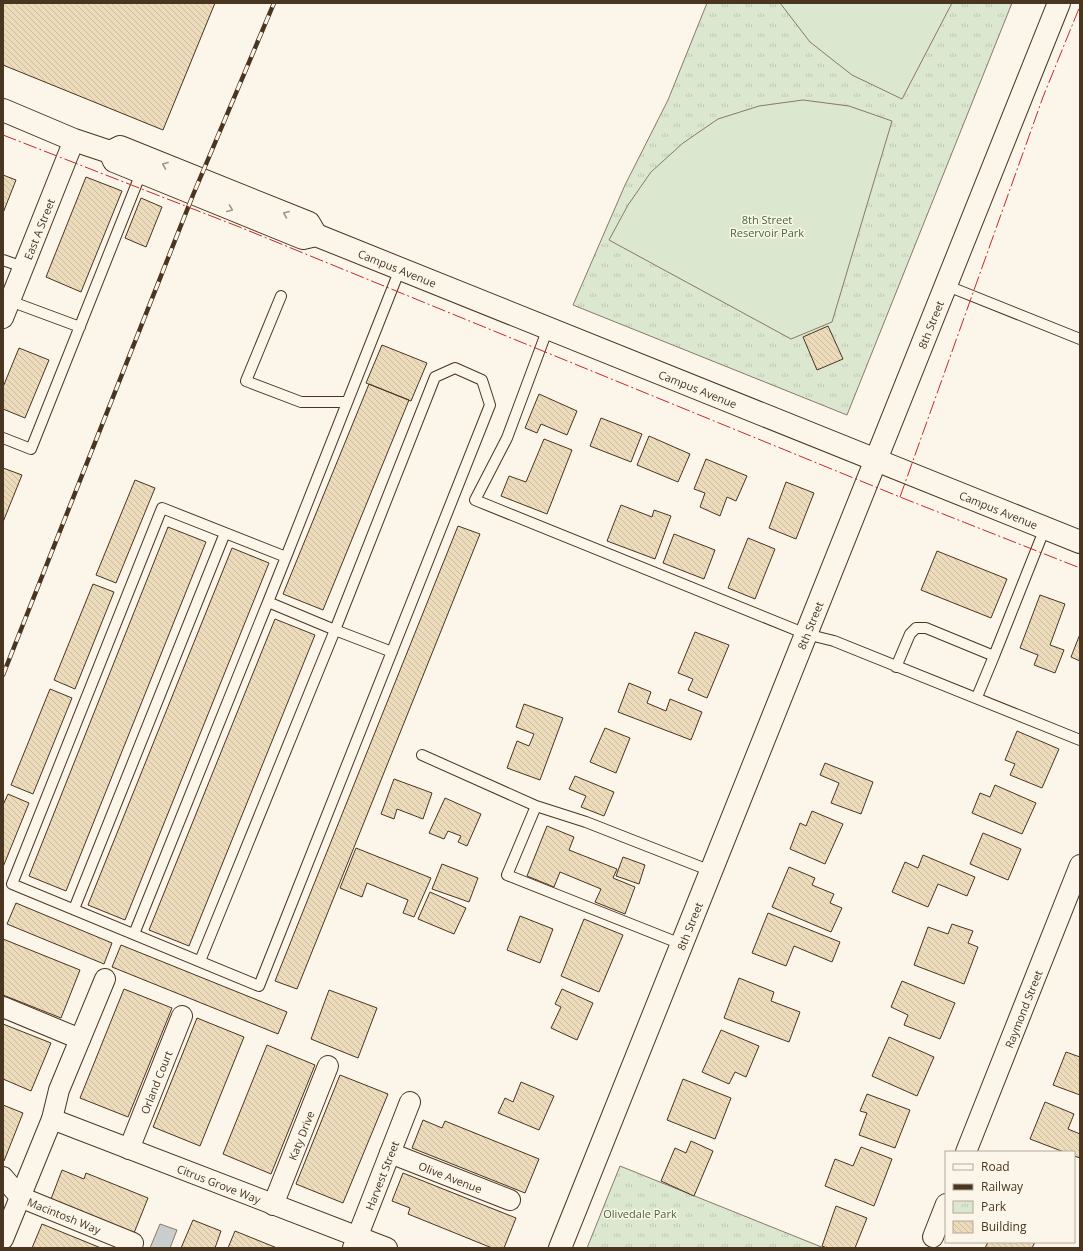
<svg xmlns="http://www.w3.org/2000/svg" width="1083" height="1251" viewBox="0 0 1083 1251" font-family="'Open Sans',sans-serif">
	<defs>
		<pattern id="park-tufts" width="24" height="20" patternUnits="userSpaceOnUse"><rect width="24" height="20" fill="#dce7d0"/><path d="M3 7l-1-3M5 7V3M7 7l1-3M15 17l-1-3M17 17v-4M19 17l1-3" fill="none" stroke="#bec7b2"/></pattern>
		<pattern id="building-back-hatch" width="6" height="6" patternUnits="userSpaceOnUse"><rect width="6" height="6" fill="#ecdcbc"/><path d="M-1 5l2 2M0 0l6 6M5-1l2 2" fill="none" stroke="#ccbda1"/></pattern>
	</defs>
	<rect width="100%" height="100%" fill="#fbf6e9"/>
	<path fill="url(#park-tufts)" stroke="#887966" d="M707 3H1012L847 415 573 305 625 185 668 100Z
		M620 1166 824 1248H587Z"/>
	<path fill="#dce7d0" stroke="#887966" d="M780 3H952L902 99 852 75 810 42Z
		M803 100 849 106 892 121 832 322 791 339 609 240 628 205 651 172 683 143 718 119 759 106Z"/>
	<path fill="#c9cecd" stroke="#887966" d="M160 1224 177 1230 170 1248H150Z"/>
	<path fill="url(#building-back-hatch)" stroke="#4a3520" d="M3 3H215L163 130 3 65Z
		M3 175 16 180 3 213Z
		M86 177 122 191 81 292 46 277Z
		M141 198 162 207 146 247 125 238Z
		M828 326 843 359 817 370 803 337Z
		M382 345 427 363 411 401 366 383Z
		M19 348 49 360 25 418 3 409V387Z
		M369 384 409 400 323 610 283 594Z
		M539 394 577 411 567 435 541 424 537 433 525 428Z
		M601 418 642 434 631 462 590 446Z
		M649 436 690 454 678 482 637 465Z
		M544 439 572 450 547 514 501 496 509 476 526 482Z
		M706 459 747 476 736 501 727 497 720 516 700 507 705 493 694 489Z
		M3 468 22 475 3 522Z
		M135 480 155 488 116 583 96 575Z
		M786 482 814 493 796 539 769 528Z
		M621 505 652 517 654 510 671 516 655 559 607 541Z
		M458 526 480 534 297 989 275 981Z
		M168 527 206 542 66 891 29 876Z
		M674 534 715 550 704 579 663 563Z
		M748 538 775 549 755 599 728 588Z
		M232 548 269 563 125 920 88 905Z
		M937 551 1007 579 991 618 921 590Z
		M93 584 114 592 75 689 54 680Z
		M1040 595 1065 604 1050 645 1064 650 1055 673 1034 665 1038 655 1020 648Z
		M275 619 315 635 189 946 149 930Z
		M695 632 729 645 707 698 688 690 693 679 678 673Z
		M1080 634V661L1071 657Z
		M629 683 651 692 647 703 666 711 670 699 702 712 691 740 618 712Z
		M50 689 72 698 33 794 11 785Z
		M524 704 563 718 540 780 507 768 517 741 529 746 534 734 516 727Z
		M605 728 630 738 616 773 590 762Z
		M1017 731 1059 749 1042 788 1010 775 1015 764 1005 760Z
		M825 763 873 782 861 814 831 803 839 783 820 775Z
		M575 776 614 792 604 816 581 807 586 796 569 789Z
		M394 779 432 793 423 819 397 809 394 819 381 814Z
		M995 785 1036 803 1022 834 972 813 980 793 990 797Z
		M8 794 29 803 3 867V805Z
		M445 798 481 814 467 846 458 842 461 836 448 831 444 839 429 833Z
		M812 811 843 824 825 864 790 849 800 823 806 826Z
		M547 826 574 837 569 850 617 869 613 878 635 887 625 914 595 902 601 889 560 872 554 887 527 876Z
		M983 833 1021 849 1008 880 970 864Z
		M356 848 431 878 414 917 403 913 408 900 367 883 362 897 340 888Z
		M923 855 975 877 967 896 938 884 928 907 892 892 905 862 918 868Z
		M623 857 645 865 639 884 616 876Z
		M442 864 478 878 469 902 432 889Z
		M789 867 815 878 812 885 834 894 830 903 842 908 831 932 772 907Z
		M430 892 466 908 454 934 418 919Z
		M16 903 112 943 104 964 7 924Z
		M768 913 840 942 832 962 794 946 786 966 752 953Z
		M520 916 553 929 540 963 507 950Z
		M584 919 623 935 599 992 561 976Z
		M952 924 973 931 968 943 978 947 964 984 914 965 928 927 948 934Z
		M3 939 80 970 61 1018 3 995Z
		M121 945 287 1012 278 1034 112 967Z
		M739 978 774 992 771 1001 800 1012 789 1042 724 1018Z
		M902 981 955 1003 940 1039 904 1025 908 1015 891 1007Z
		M124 989 172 1008 128 1117 80 1098Z
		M562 989 593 1003 577 1040 551 1028 561 1007 555 1004Z
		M329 990 377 1008 358 1058 311 1039Z
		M197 1018 244 1037 200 1146 153 1127Z
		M3 1024 51 1043 31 1091 3 1079Z
		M721 1030 759 1046 746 1077 735 1072 729 1084 702 1072Z
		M889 1037 934 1057 917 1096 872 1076Z
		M267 1045 315 1065 271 1174 223 1154Z
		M1066 1052 1080 1057V1095L1053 1085Z
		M340 1075 388 1094 343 1203 296 1184Z
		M683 1079 731 1098 715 1139 667 1120Z
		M521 1082 554 1096 539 1130 498 1113 505 1098 513 1102Z
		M867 1094 910 1110 895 1148 859 1135 867 1113 860 1111Z
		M1045 1102 1074 1114 1068 1129 1080 1134V1158L1074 1156V1152H1064L1030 1139Z
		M3 1105 23 1113 4 1161H3Z
		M423 1120 442 1128 445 1121 539 1159 525 1193 412 1148Z
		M691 1141 713 1151 694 1196 661 1181 675 1148 686 1153Z
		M861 1147 892 1159 874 1206 825 1186 835 1159 853 1166Z
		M62 1170 84 1179 86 1173 148 1198 134 1233 51 1199Z
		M403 1173 516 1218 504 1248H492L408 1214 410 1208 392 1201Z
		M836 1206 867 1218 855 1248H827L822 1246Z
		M193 1220 221 1231 215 1248H181Z
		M42 1224 101 1248H32Z
		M235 1231 277 1248H228Z
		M988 1242H1035L1032 1248H985Z"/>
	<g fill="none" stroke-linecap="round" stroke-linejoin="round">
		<defs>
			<path id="lane" d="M3 260 23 267
				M945 285 1080 339
				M281 296 246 381 301 402H347
				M10 301 80 327
				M548 328 507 438 475 500 806 634 834 641 1080 740
				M3 438 31 449 141 173
				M286 557 268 602 335 630 435 377 455 368 482 380 490 405 259 986 12 884 162 508 286 557 400 269
				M896 667 910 634 916 628H926L994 656 1045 528
				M977 697 994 656
				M422 755 536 806
				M74 909 225 533
				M134 934 268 602
				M681 944 507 875 536 806 586 822 711 871
				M200 961 335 630 392 652"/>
			<g id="street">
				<path id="s1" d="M3 318 74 140"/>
				<path d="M3 1007 80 1039"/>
				<path id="s2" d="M52 1119 387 1248"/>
				<path id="s3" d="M129 1149 182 1016"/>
				<path id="s4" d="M966 1152 1080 865"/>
				<path id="s5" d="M390 1153 510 1200"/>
				<path id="s6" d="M3 1177 20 1197 133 1243"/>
				<path id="s7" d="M273 1205 328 1066"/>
				<path d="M933 1237 946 1204"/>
				<path d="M3 1239 52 1119 59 1090 105 979"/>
				<path id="s8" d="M353 1248 410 1102"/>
			</g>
			<g id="secondary">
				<path d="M3 110 74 140 110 152"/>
				<path id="s9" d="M110 152 114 161 303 238 316 235 1080 542"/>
				<path d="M110 152 120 147 309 223 316 235"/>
				<path id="s10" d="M560 1248 1059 3"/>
			</g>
		</defs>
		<use href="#lane" stroke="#4a3520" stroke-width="12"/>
		<use href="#street" stroke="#4a3520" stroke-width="22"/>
		<use href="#secondary" stroke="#4a3520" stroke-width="24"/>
		<use href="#lane" stroke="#fbf6e9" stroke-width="10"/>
		<use href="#street" stroke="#fbf6e9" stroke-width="20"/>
		<use href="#secondary" stroke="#fbf6e9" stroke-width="22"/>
		<defs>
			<path id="rail" d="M3 675 193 195 274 3"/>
		</defs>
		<use href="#rail" stroke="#4a3520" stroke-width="4.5"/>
		<use href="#rail" stroke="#fbf6e9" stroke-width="3" stroke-dasharray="9" stroke-linecap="butt"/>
		<path stroke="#c62828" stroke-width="1" stroke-dasharray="14 3 2 3" stroke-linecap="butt" d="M3 135 242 228 900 497 1080 568
			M900 497 1043 97 1080 6"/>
	</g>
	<defs><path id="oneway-chevron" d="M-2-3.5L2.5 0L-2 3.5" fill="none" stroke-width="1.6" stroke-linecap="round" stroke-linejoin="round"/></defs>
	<g stroke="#a29684">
		<use href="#oneway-chevron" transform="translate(165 165) rotate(-158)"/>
		<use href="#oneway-chevron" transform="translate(230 209) rotate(22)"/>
		<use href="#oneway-chevron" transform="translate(286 214) rotate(-158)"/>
	</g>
	<g text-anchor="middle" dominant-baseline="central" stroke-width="3" stroke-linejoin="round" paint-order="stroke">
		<g font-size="11" fill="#436837" stroke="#fbf6e9">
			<text x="767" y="219">8th Street<tspan x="767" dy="13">Reservoir Park</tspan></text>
			<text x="640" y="1213">Olivedale Park</text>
		</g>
		<g font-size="11" fill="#4a3520" stroke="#fbf6e9">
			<text stroke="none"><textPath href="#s1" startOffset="96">East A Street</textPath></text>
			<text stroke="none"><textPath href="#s9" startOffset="315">Campus Avenue</textPath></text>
			<text stroke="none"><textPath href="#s10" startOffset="995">8th Street</textPath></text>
			<text stroke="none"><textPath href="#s9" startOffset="639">Campus Avenue</textPath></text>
			<text stroke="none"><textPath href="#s9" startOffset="963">Campus Avenue</textPath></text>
			<text stroke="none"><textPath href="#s10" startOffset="671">8th Street</textPath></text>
			<text stroke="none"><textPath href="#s10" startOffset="347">8th Street</textPath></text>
			<text stroke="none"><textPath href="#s4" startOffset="154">Raymond Street</textPath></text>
			<text stroke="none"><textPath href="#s3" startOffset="72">Orland Court</textPath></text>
			<text stroke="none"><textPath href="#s7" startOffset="75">Katy Drive</textPath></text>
			<text stroke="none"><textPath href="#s8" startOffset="78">Harvest Street</textPath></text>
			<text stroke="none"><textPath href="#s5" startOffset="65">Olive Avenue</textPath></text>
			<text stroke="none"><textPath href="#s2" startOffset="179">Citrus Grove Way</textPath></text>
			<text stroke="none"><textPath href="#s6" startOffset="74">Macintosh Way</textPath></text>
		</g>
	</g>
	<rect width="1083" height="1251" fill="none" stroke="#4a3520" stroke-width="8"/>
	<rect x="945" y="1151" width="130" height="92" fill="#fbf6e9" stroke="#b4a999"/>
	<rect x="953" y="1164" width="20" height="6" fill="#fbf6e9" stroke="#b4a999"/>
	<text x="981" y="1171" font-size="12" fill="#4a3520">Road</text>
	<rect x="953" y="1184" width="20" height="6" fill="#4a3520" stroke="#b4a999"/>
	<text x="981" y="1191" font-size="12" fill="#4a3520">Railway</text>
	<rect x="953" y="1201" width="20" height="12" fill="url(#park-tufts)" stroke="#b4a999"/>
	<text x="981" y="1211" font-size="12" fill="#4a3520">Park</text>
	<rect x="953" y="1221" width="20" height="12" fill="url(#building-back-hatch)" stroke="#b4a999"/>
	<text x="981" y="1231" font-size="12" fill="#4a3520">Building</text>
</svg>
